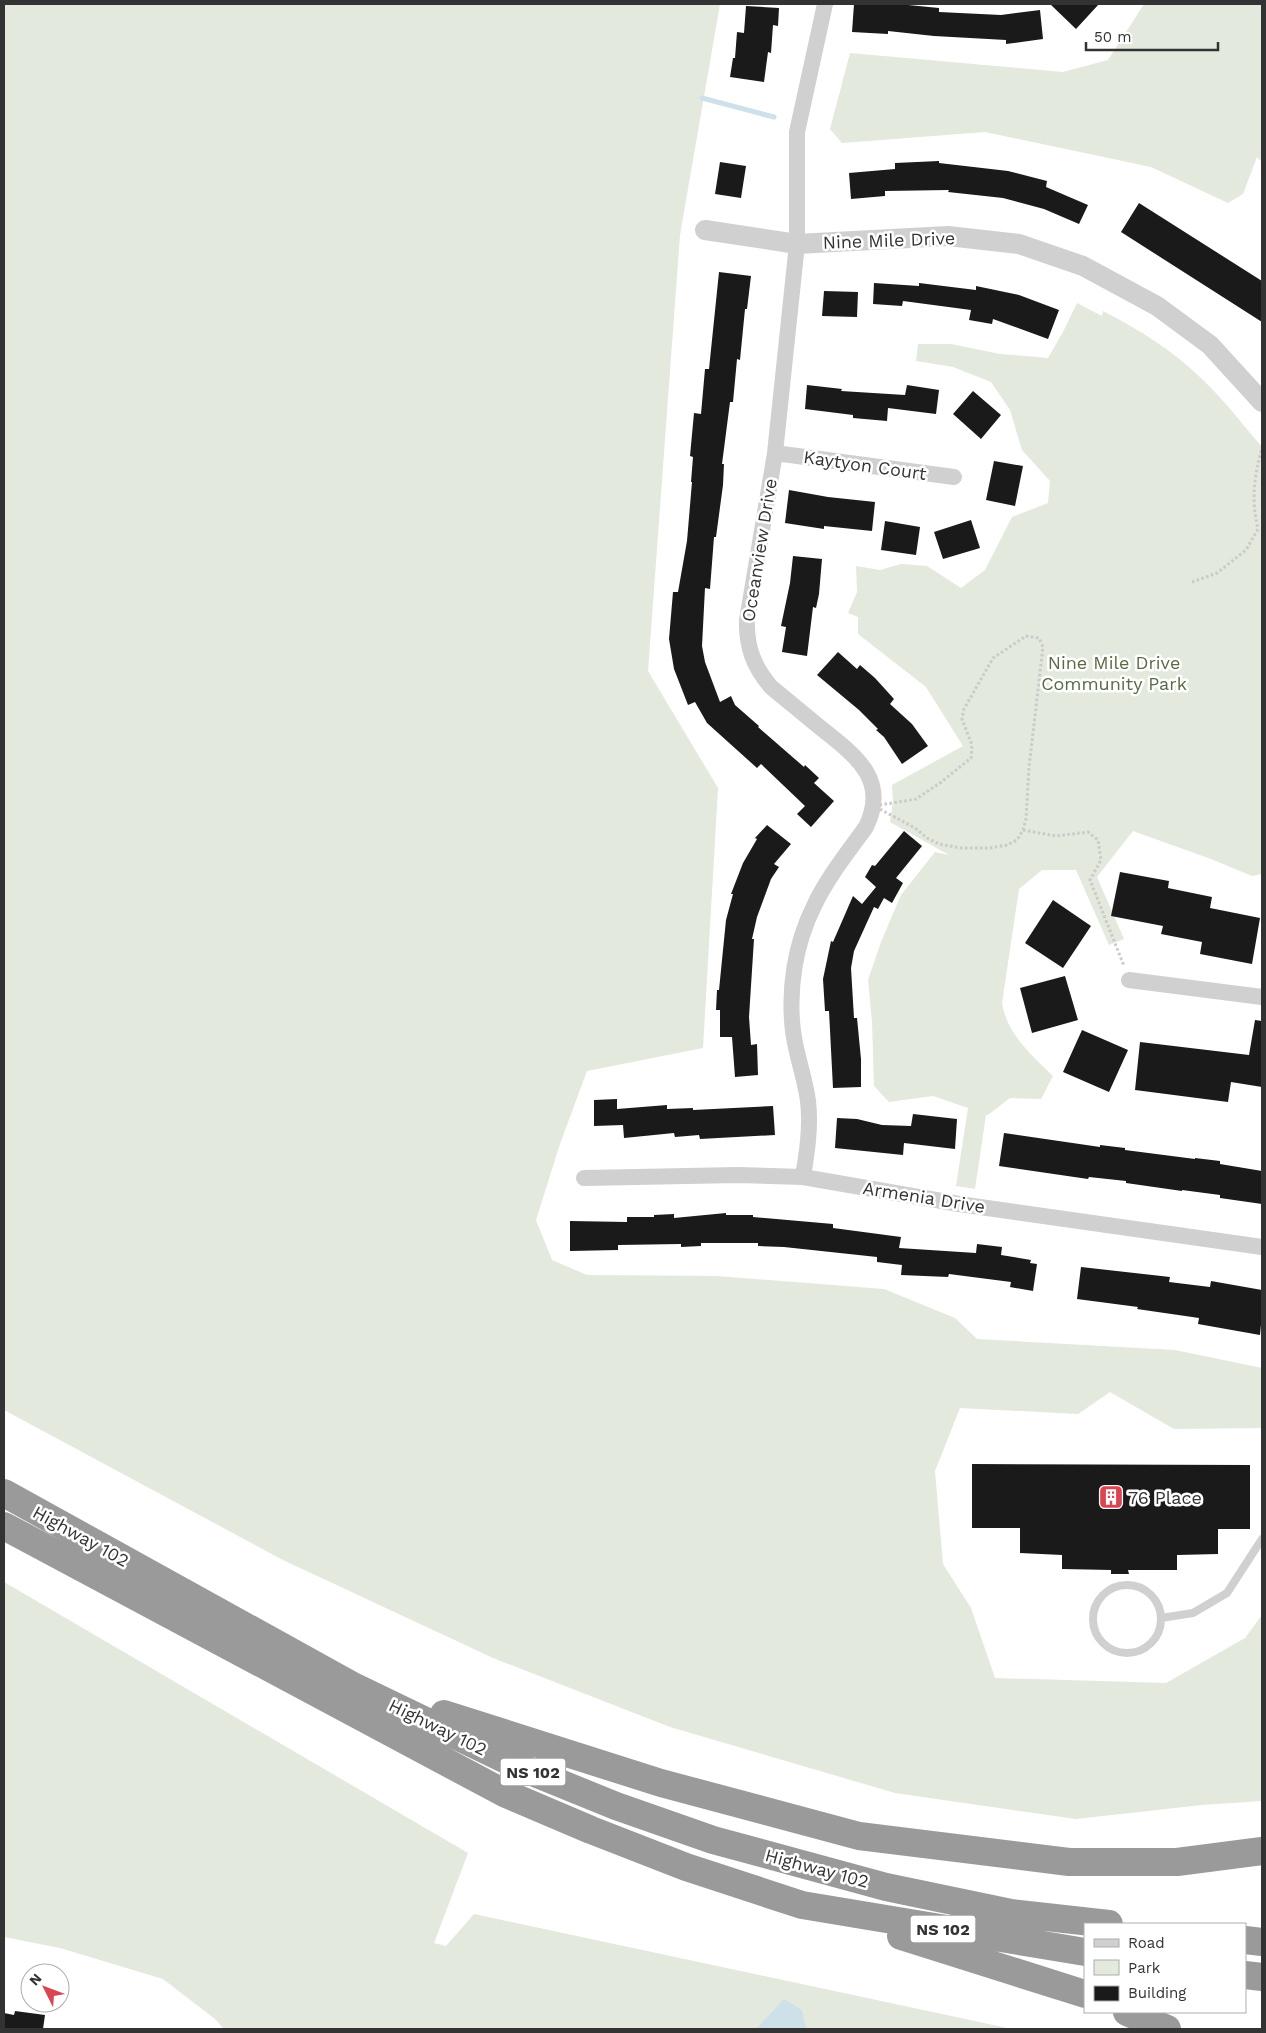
<svg xmlns="http://www.w3.org/2000/svg" width="1266" height="2033" viewBox="0 0 1266 2033" font-family="'Work Sans',sans-serif">
	<rect width="100%" height="100%" fill="#fff"/>
	<path fill="#e3e9dc" d="M4 4H720L680 235 648 671 718 788 703 1048 587 1071 560 1144 536 1220 552 1260 587 1275 716 1276 884 1289 955 1318 977 1339 1175 1350 1262 1368V1428L1174 1429 1110 1392 1078 1414 960 1408 935 1471 943 1564 971 1608 995 1678 1166 1683 1245 1638 1262 1615V1801L1202 1805 1076 1819 895 1793 670 1727 493 1658 283 1560 4 1410Z
		M1144 4H1262V162L1257 157 1243 194 1228 203 1151 167 985 132 842 143 830 129 850 53 1063 72 1108 60Z
		M1077 303 1102 316 1103 311C1140 330 1175 352 1204 381 1225 401 1243 425 1262 447V874L1252 876 1211 859 1133 831 1097 877 1124 939 1109 945 1076 870H1042L1019 889 1002 1003C1007 1034 1031 1055 1053 1076L1041 1099 1010 1098 988 1115H986L975 1189 956 1186 968 1108 933 1096 889 1102 874 1086 872 1022 868 980 881 942 901 895 935 852 949 855 890 822 893 801 892 785 963 746 926 687 858 634V617L848 613 857 592 856 566 880 570 901 564 927 566 961 588 985 570 1012 517 1048 503 1050 481 1022 450 1010 410 991 382 953 367 916 361 918 344H951L1000 354 1048 358 1063 332Z
		M4 1582 468 1853 434 1943 446 1946 474 1914 1012 2029H224L215 2019 163 1979 60 1948 4 1937Z"/>
	<path fill="#cee0ea" d="M784 1999 802 2010 806 2029H756Z"/>
	<g fill="none" stroke-linecap="round" stroke-linejoin="round">
		<path stroke="#cee0ea" stroke-width="5" d="M702 98 774 117"/>
	</g>
	<path fill="#1a1a1a" d="M854 4H898L939 8V12L1001 15 1040 10 1043 39 1006 44V40L934 36 888 31V34L852 32Z
		M1050 4H1099L1076 29Z
		M746 6 779 8 778 26 773 25 771 53 768 52 764 82 730 77 733 58H735L737 32 744 33Z
		M939 161V163L1008 171 1047 181 1046 187 1088 205 1079 224 1044 209 1003 198 948 192 949 190 885 191V196L851 199 849 173 895 169V163Z
		M720 162 746 166 741 198 715 194Z
		M1139 203 1262 281V322L1121 232Z
		M719 272 751 276 747 309H745L740 360 737 359 733 402H730L722 464H724L723 485 716 537H714L710 589 705 588 702 646 705 662 720 702 731 696 735 705 759 726 758 727 804 767 805 765 819 778 814 783 834 801 811 827 797 814 805 806 761 764 757 768 707 723 695 702 688 705 674 669 669 639 673 592H678L687 541 692 482H691L693 457 690 456 694 413 701 414 705 369H709Z
		M874 283 919 286V283L976 290V286L1019 295 1059 310 1048 339 993 319 992 324 969 320 971 310 903 301 902 306 873 304Z
		M824 291 858 292 857 317 822 316Z
		M807 385 842 389 841 391 905 395 907 385 939 390 936 414 888 408 887 421 853 418V415L805 409Z
		M973 391 1001 415 981 439 953 414Z
		M994 461 1023 466 1015 506 986 500Z
		M789 490 828 497 875 502 872 531 824 526V529L785 523Z
		M971 520 980 548 943 559 934 532Z
		M885 521 920 527 916 555 881 550Z
		M793 556 822 559 819 594 816 608 813 607 807 656 782 652 786 627 781 626 790 583Z
		M838 652 857 669 860 665 875 678 894 699 890 704 912 724 928 746 902 764 884 737 876 730 878 729 859 710 817 675Z
		M767 825 791 844 774 864 779 867 771 879 757 917 752 939H754L749 1017 751 1045 757 1044 758 1075 735 1077 732 1037H720V1010H716L717 990H719L726 920 733 894H731L743 863 757 839 755 838Z
		M904 831 922 846 896 878 903 883 892 903 884 898 878 909 874 907 854 951 851 968 854 1018H857L861 1059V1087L833 1088 829 1011H825L823 979 831 941 833 942 853 896 862 904 876 887 865 877 872 865 875 866Z
		M1120 872 1169 881 1168 888 1212 897 1210 908 1260 918 1252 964 1200 954 1202 942 1161 934 1163 926 1111 916Z
		M1053 900 1091 926 1063 968 1025 943Z
		M1065 976 1078 1020 1032 1033 1020 988Z
		M1255 1020 1262 1021V1087L1231 1082 1228 1102 1135 1090 1140 1042 1249 1055Z
		M1082 1030 1128 1050 1109 1092 1063 1072Z
		M617 1099V1109L667 1105V1109L693 1108V1110L773 1106 775 1135 700 1139 699 1135 675 1137 674 1133 624 1138 623 1125 594 1126V1100Z
		M913 1114 957 1119 955 1149 904 1143 903 1155 835 1148 837 1118 857 1119 882 1125 911 1126Z
		M1004 1133 1100 1147V1145L1125 1148V1150L1195 1159V1158L1220 1161V1164L1262 1171V1204L1220 1198V1195L1182 1190V1191L1126 1183V1181L1089 1177 1088 1179 999 1166Z
		M726 1213V1215H753V1217L833 1224V1228L901 1237 899 1248 976 1253 977 1244 1002 1247 1001 1255 1031 1260 1030 1263 1037 1264 1033 1291 1010 1287 1011 1282 949 1274 948 1277 901 1275 902 1265 877 1262V1257L784 1247 758 1246V1243H701V1246L681 1247V1244L618 1245V1250L570 1251V1221L627 1222V1217H654V1215L674 1214V1218Z
		M1081 1267 1170 1277 1169 1282 1210 1287 1211 1281 1262 1290V1314L1260 1335 1198 1324 1199 1318 1137 1309 1138 1307 1077 1299Z
		M972 1464 1250 1465V1529H1218V1554L1177 1555V1570H1128L1129 1574H1111V1570L1062 1569V1555L1020 1553V1528H972Z
		M15 2011 45 2015 43 2029H4V2013L14 2015Z"/>
	<g fill="none" stroke-linecap="round" stroke-linejoin="round">
		<path stroke="#cacaca" stroke-width="3" stroke-dasharray="2.5 2.5" stroke-linecap="butt" d="M1192 582 1217 573 1246 550 1258 529C1251 499 1254 477 1262 448
			M1026 636 1039 638 1043 647 1029 767 1026 819 1023 830 1017 840 1007 845 990 848H961L939 844 927 838 915 828 874 806 916 799 940 783 971 758 972 745 962 719 964 709 993 658Z
			M1023 830 1056 836 1088 832 1098 840 1101 860 1090 880 1124 966"/>
		<path stroke="#d0d0d0" stroke-width="8" d="M1093 1619a34 34 0 1 1 68 0a34 34 0 1 1-68 0Z
			M1161 1618 1193 1613 1227 1593 1262 1539"/>
		<path stroke="#d0d0d0" stroke-width="16" d="M775 453 954 477
			M1129 980 1262 997
			M803 1177C807 1152 811 1127 808 1101 805 1078 796 1055 793 1031 788 989 795 944 814 906 827 878 848 852 866 827 889 780 856 756 822 729 805 715 788 701 771 687 754 667 746 647 747 620L775 453 797 244V132L825 4
			M584 1178 738 1175 803 1177 959 1204 1262 1247"/>
		<path stroke="#d0d0d0" stroke-width="20" d="M705 230 797 244 948 236 1019 244 1083 266 1157 306 1210 345 1262 402"/>
		<path stroke="#9a9a9a" stroke-width="28" d="M4 1493 351 1685 525 1769 616 1806 713 1840 886 1887 1011 1913 1109 1924
			M4 1526 504 1793 591 1830 686 1867 802 1905 1085 1952
			M444 1714 661 1783 859 1836 1069 1862H1177L1262 1851
			M901 1936 1085 1994
			M1245 1940 1262 1942
			M1245 1975 1262 1977
			M1127 2012 1167 2029"/>
	</g>
	<defs>
		<symbol id="building-square" viewBox="-11 -11 22 22"><rect x="-9" y="-9" width="18" height="18" rx="4" fill="#d94553" stroke="#fff"/><path d="M-4-6H4V6H1V3H-1V6H-4ZM-2.5-4.3h1.7v1.8h-1.7ZM.8-4.3h1.7v1.8H.8ZM-2.5-1h1.7V.8h-1.7ZM.8-1h1.7V.8H.8Z" fill="#fff"/></symbol>
	</defs>
	<g fill-rule="evenodd">
		<use href="#building-square" x="1097" y="1483" width="28" height="28"/>
	</g>
	<g text-anchor="middle" dominant-baseline="central" stroke-width="5" stroke-linejoin="round" paint-order="stroke">
		<g fill="#fff" stroke="#707070" stroke-width="1">
			<rect x="500.5" y="1758.5" width="65" height="27" rx="4"/>
			<rect x="910.5" y="1915.5" width="65" height="27" rx="4"/>
		</g>
		<g font-size="16" font-weight="bold" fill="#333">
			<text x="533" y="1772">NS 102</text>
			<text x="943" y="1929">NS 102</text>
		</g>
		<g font-size="18" fill="#333" stroke="#fff">
			<text transform="translate(889 240) rotate(-2)">Nine Mile Drive</text>
			<text transform="translate(865 465) rotate(8)">Kaytyon Court</text>
			<text transform="translate(759 550) rotate(-81)">Oceanview Drive</text>
			<text transform="translate(924 1197) rotate(9)">Armenia Drive</text>
			<text transform="translate(81 1536) rotate(29)">Highway 102</text>
			<text transform="translate(438 1727) rotate(26)">Highway 102</text>
			<text transform="translate(817 1868) rotate(15)">Highway 102</text>
		</g>
		<g font-size="18" fill="#576c42" stroke="#fff">
			<text x="1114" y="662">Nine Mile Drive<tspan x="1114" dy="21">Community Park</tspan></text>
		</g>
		<g font-size="18" fill="#333" stroke="#fff" text-anchor="start">
			<text x="1128" y="1497">76 Place</text>
		</g>
	</g>
	<rect width="1266" height="2033" fill="none" stroke="#333333" stroke-width="10"/>
	<rect x="1084" y="1923" width="162" height="90" fill="#ffffff" stroke="#adadad"/>
	<rect x="1094" y="1939" width="25" height="8" fill="#d0d0d0" stroke="#adadad"/>
	<text x="1128" y="1948" font-size="15" fill="#333333">Road</text>
	<rect x="1094" y="1960" width="25" height="15" fill="#e3e9dc" stroke="#adadad"/>
	<text x="1128" y="1973" font-size="15" fill="#333333">Park</text>
	<rect x="1094" y="1986" width="25" height="15" fill="#1a1a1a" stroke="#adadad"/>
	<text x="1128" y="1998" font-size="15" fill="#333333">Building</text>
	<g transform="translate(45 1988) rotate(312)"><circle r="24" fill="#ffffff" stroke="#adadad"/>
	<path d="M0-4L9 19L0 12L-9 19Z" fill="#d94553"/>
	<text y="-8" font-size="14" font-weight="bold" text-anchor="middle" fill="#333333">N</text>
	</g>
	<path d="M1086 42v8h132v-8" fill="none" stroke="#333333" stroke-width="2.5"/>
	<text x="1094" y="42" font-size="15" fill="#333333" stroke="#ffffff" stroke-width="4" paint-order="stroke">50 m</text>
</svg>
